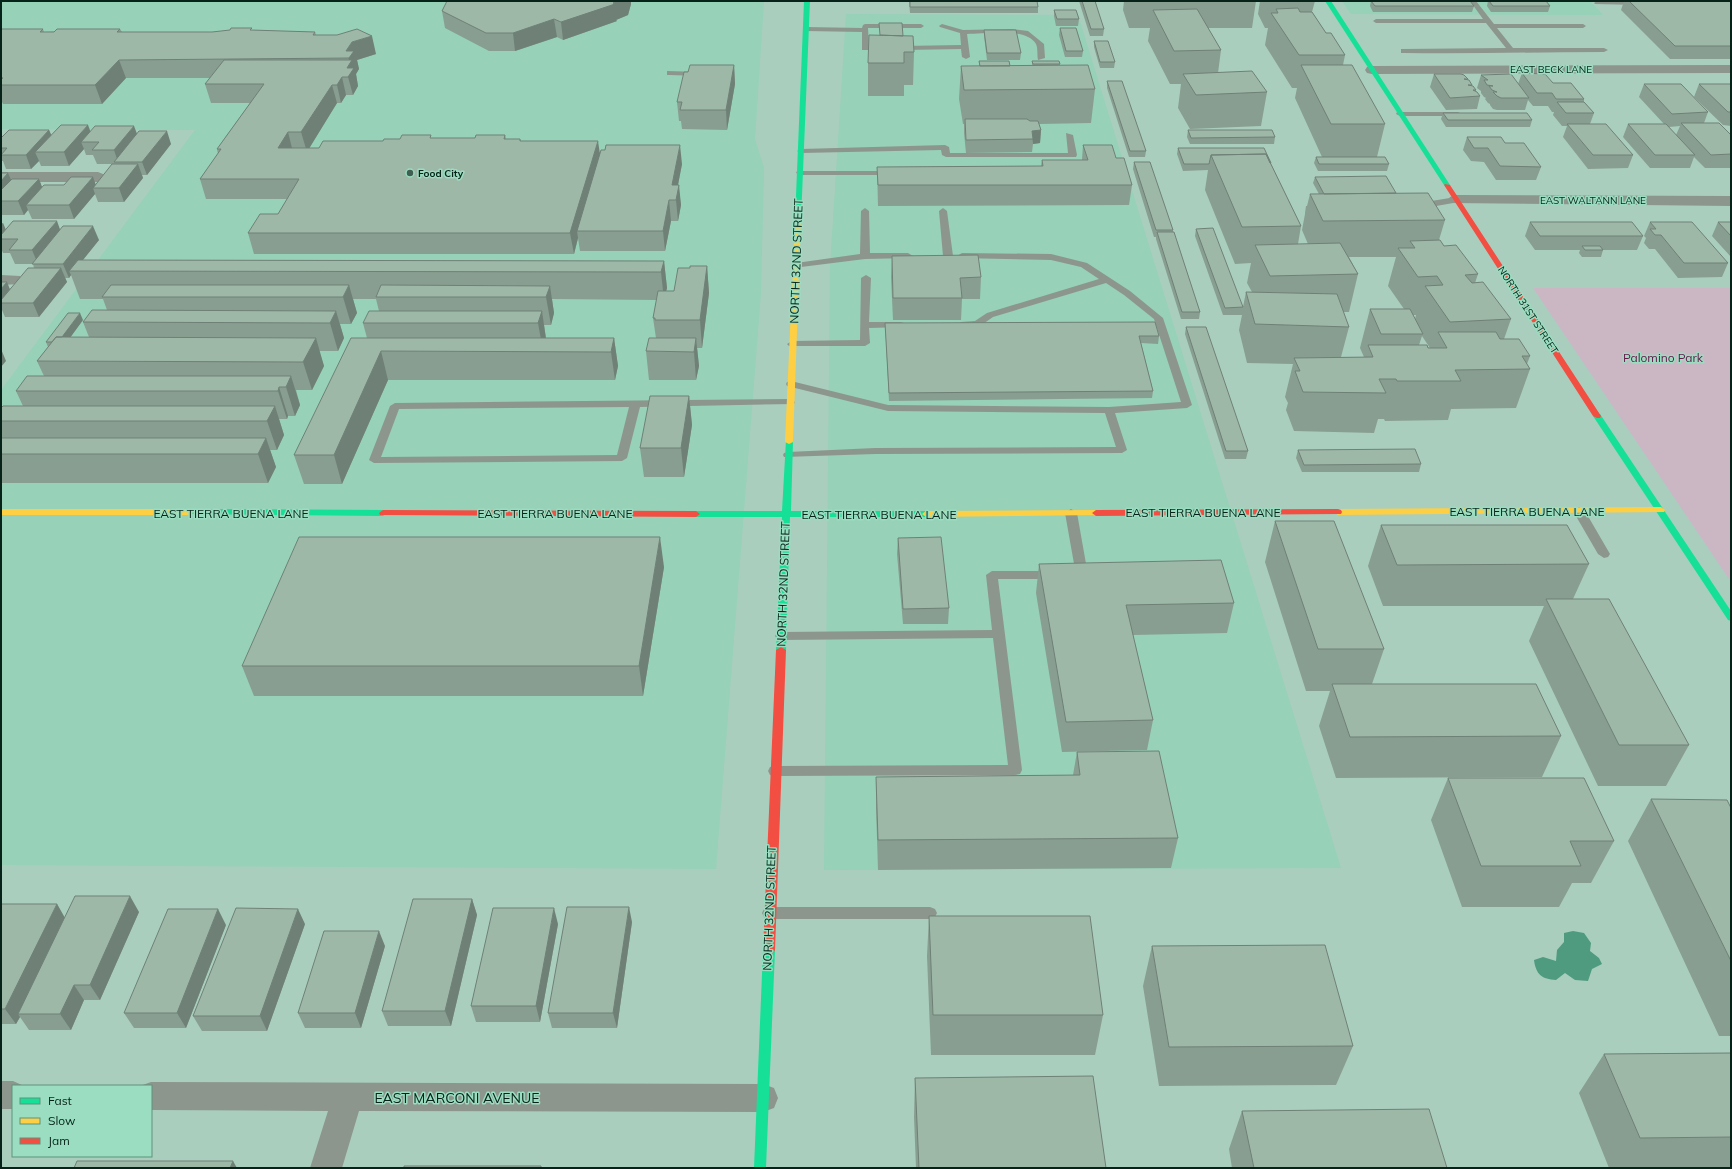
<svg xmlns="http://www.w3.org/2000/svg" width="1732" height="1169" viewBox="0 0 1732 1169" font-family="Mulish,sans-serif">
	<rect width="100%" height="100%" fill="#a9cebe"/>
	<path fill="#96d1b8" d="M1 1H764L755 139 764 168 761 293 716 869 1 865V390L195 130 1 129Z
		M1342 1H1590L1603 15 1351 14Z
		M846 14 1078 15 1341 868 824 870 830 267Z"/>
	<path fill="#cbb7c4" d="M1533 288H1731V582Z"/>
	<path fill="#4f9b80" d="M1573 931 1584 933 1591 943 1590 951 1599 958 1602 964 1592 969 1588 981 1575 980 1565 973 1556 980C1542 979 1536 975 1534 960L1543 957 1556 961 1557 950 1564 942V933Z"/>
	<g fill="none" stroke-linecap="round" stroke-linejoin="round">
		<path fill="#8c968d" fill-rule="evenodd" d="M1470 1H1476L1494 24H1583L1586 26 1583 28H1497L1513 48H1604L1608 50 1604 52C1537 52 1471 54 1404 53H1401V49L1506 48 1486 23H1376L1373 21 1376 19H1483Z
			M1597 1H1639L1642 3 1639 5 1595 4 1594 3Z
			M865 24H921L924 26 921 28H868L869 46H883L884 48 880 50H862V32L806 31 803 29 806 27 862 28 863 25Z
			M942 24 963 30 1012 29 1028 31 1044 44 1045 58 1038 60C1037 55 1038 48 1036 44 1026 27 984 34 967 34L970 57 966 59 962 57 961 49 903 50 899 48 903 46 961 45 960 33 940 27 939 26Z
			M667 71 701 72 705 74 701 76 670 75H667Z
			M1397 112H1458L1462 114 1458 116H1400L1396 114Z
			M1066 133 1073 135 1077 155 1076 157H946L942 155 941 150 801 153 797 151 801 149 945 145 949 147 950 153H1068Z
			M797 171H892L896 173 892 175H800L796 173Z
			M1456 197 1460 200 1459 202 1419 209 1415 206 1419 203Z
			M865 208 869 211 870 253H908L913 256 911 258 865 259 793 268 791 266 796 263 860 254 861 211Z
			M943 208 947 211 953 256 948 259 943 256 939 211Z
			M962 253 1051 254 1087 263 1130 291 1163 318 1192 405 1187 408 1115 413 1127 450 1122 453 875 454 784 457 783 455 784 453 788 452 875 448 1116 447 1105 413 888 411 787 386 786 384 787 382 791 381 888 405 1109 407 1181 402 1154 319 1124 295 1106 283 993 317 980 326H961L959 324 961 322 975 321 987 313 1099 279 1081 267 1051 260 959 258 957 256Z
			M866 275 871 278 869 322H901L904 323 906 325 904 327 869 328 870 343 865 346H789L787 344 792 341 860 340 861 278Z
			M790 399 795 402 794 404 640 407 627 458 622 461 374 463 369 460 390 406 395 403ZM629 407 617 455 381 457 399 409Z
			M1579 507 1585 511 1610 554 1608 557 1604 558 1598 554 1573 511Z
			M1071 509 1077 513 1088 575 1082 579 1076 575 1065 513Z
			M992 571H1054L1060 575 1054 579H998L1022 770 1020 774 1015 775 775 776 770 775 768 771 770 767 775 766 1008 765 993 638 781 640 777 639 775 636 777 633 781 632 992 630 986 575Z
			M769 907H930L935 909 937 913 935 917 930 919H769L764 917 762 913 764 909Z"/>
		<path fill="#8c968d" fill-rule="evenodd" d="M1731 65V73L1372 74 1367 73 1365 70 1367 67 1372 66Z
			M1 172H98L103 174 106 177 103 180 98 182H1Z
			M1456 195 1731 196V206L1450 203 1448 200 1450 197Z
			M1 275 20 276 22 280 20 284 1 285Z
			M1 1081H13L24 1086H13V1109H1Z
			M151 1082 763 1084 774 1088 778 1098 774 1108 763 1112 359 1111 342 1168H310L328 1111 151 1110V1086H140Z"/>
		<path fill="#16e098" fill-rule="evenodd" d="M804 1H810L801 220 798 222 795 220Z
			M1325 1H1331L1450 185 1449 186 1444 185Z
			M1594 414H1600L1731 611V621L1728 620 1593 416Z
			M786 440H792L793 442 791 511H926L930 514 926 517H790L786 650 781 653 776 650 782 517H696L692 514 696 511H782Z
			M189 509 383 510 387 513 383 516 186 514 185 512 186 510Z
			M769 945 773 947 775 950 766 1168H754L763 950 765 947Z"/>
		<path fill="#ffcf43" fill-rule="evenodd" d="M798 218 801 220 793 442 789 444 785 442 795 220Z
			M1661 507 1665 510 1664 512 1338 515 1334 512 1338 509Z
			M1 509H189L193 512 189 515H1Z
			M1096 510 1100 513 1099 515 926 517 922 514 926 511Z"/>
		<path fill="#f24e42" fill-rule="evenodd" d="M1445 184 1450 185 1601 416 1600 418H1597L1593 416 1444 185Z
			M1338 509 1341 510 1342 512 1341 514 1096 516 1092 513 1096 510Z
			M383 510 696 511 700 514 696 517 380 515 379 513Z
			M781 647 786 650 775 950 773 953 769 955 765 953 763 950 776 650Z"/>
	</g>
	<path fill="#889e90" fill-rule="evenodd" d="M448 1H631V4L628 15 616 20 617 21 563 40 557 37 515 51H489L445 28 442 11Z
		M909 1 1038 7V13H910Z
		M1079 1H1095L1104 29 1103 36H1090Z
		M1124 1H1256L1252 28H1208L1221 50 1218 73 1267 92 1261 126 1190 129 1178 108 1181 84H1170L1148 41 1150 28H1129L1123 10Z
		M1260 1H1315L1312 12 1326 33 1345 55 1343 65 1385 124 1377 157 1389 164 1387 171H1318L1314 163 1316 157H1322L1295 98 1297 88H1292L1265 45 1268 28H1265L1258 14Z
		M1371 1H1470L1474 6 1472 12H1373L1370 6Z
		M1488 1H1546L1550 6 1548 12H1491L1487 6Z
		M1624 1H1731V59H1670L1621 10Z
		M1054 10 1079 19 1078 26H1056L1054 16Z
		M1060 28 1083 51 1082 57H1065L1059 35Z
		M1 29H43L44 32 120 29 122 32H212L253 31 315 32 316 35 376 54 357 60 359 69 356 74 358 86 353 95H346L341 103H337L309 148H319L383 141 432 138H475L505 135 506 139H520L521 141 682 164 678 185 681 205 678 221H671L665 251H580L578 238 574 254H254L248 233 278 214 287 199H206L200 179 218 154 217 149 250 103H211L205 84 210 78H126L102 104H3L1 100Z
		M984 30 1021 53 1020 60H987L984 36Z
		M879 35 903 36 914 52 913 85H904V96H868V63Z
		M1094 41 1115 62 1114 68H1100L1094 47Z
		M979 61 1010 66H1032V61L1060 64V66L1095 89 1091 123 1039 124 1041 130 1040 143 1033 144 1032 152 966 153 964 133V124H963L959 99 961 66H979Z
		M734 65 735 84 727 130 682 129 681 121H679L677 102 688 72Z
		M1522 73 1553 83 1584 99V102L1594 113 1590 124 1633 155 1628 168 1588 169 1563 137 1567 126H1562L1553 115 1554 112H1552L1548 106H1533L1528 100 1525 110H1497L1493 109 1490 105V104L1488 103 1485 99 1486 98 1484 97 1481 93V91L1477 88 1481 75 1518 84Z
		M1434 74 1468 79 1467 80 1472 85V86L1476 90V92L1480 96 1477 109 1446 110 1430 87Z
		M1107 81 1146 151 1145 157H1129L1107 88Z
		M1731 82V126L1723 125 1694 97 1699 84H1730Z
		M1644 84 1708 112 1704 123 1731 135V168H1705L1694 157 1690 168H1650L1623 137 1628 124H1664L1639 97ZM1680 126 1676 135 1669 127Z
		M1443 113 1532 120 1530 127H1446L1441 119Z
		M49 130 51 135 90 131 137 134 171 144 147 175H142L143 178 124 202H98L95 194 74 219H32L28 210 24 215H1V173H8L11 179H39L42 188 96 184 114 164H97L93 155H86L84 149 69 166H41L39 161 31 169H6L3 161H1V138Z
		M1188 130 1275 137 1274 144H1190L1187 137Z
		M1467 137 1505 143 1541 167 1536 180H1496L1484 162 1471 161 1463 150Z
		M1083 145 1116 158 1132 185 1129 205 878 206 877 167 1041 166 1042 160H1082Z
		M1178 148 1271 163V164L1301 226 1298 244H1308L1302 230 1305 214V213L1306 206H1307L1310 194H1319L1313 183 1315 177 1396 193 1445 220 1439 240 1444 246 1478 274 1475 283 1511 319 1504 339 1530 356 1527 364 1530 369 1516 408 1451 409 1448 420 1385 421 1384 419H1378L1374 433 1294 431 1286 410 1288 403 1285 397 1293 364 1247 363 1239 330 1242 315H1223L1195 236 1196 229 1243 307 1246 292H1252L1247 283 1251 263 1235 264 1205 190 1208 170 1183 171 1177 154ZM1349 257H1396L1388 286 1404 309H1370L1360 348 1364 357H1341L1349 327 1343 312H1349L1358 274ZM1413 315H1416L1415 319ZM1422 336 1430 348 1419 345Z
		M1134 162 1173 230V232L1200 312 1199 319H1181L1156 239V237H1154L1133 169Z
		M1530 222 1643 236 1637 250H1603L1601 257H1582L1579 253 1580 250H1535L1525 236Z
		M1650 222 1728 263 1722 277 1678 278 1655 249H1649L1644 243 1646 238 1644 236Z
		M1718 222H1731V257L1712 236Z
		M1 223H3L5 230H60L99 240 83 260 664 261 667 288 666 291H674L690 268 707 266 709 293 702 348H697L699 366 696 380H649L646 351 656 338 653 318 657 300 552 299 554 313 551 325H544L546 338H614L618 366 615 380H388L342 484H304L294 455 367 338 363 323 379 311 376 299H353L357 313 351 324H340L344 338 338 351H319L324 366 312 390H296L300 405 295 416H288L287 419H279L284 435 277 450H270L276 467 268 483H1V408L23 406 16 391 44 376 37 361 48 347 46 342 83 320 70 337H89L83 322 107 310 103 299H80L71 275 69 278H65L67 282 39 317H5L2 310 1 312V282L10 289 34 268 33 264H15L10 253H3L1 248Z
		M892 256 981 277 980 299H962L961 320H893L891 277Z
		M885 323 1159 336 1158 344 1141 343 1153 391 1152 398 889 401Z
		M1186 327 1248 451 1246 459H1225L1185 334Z
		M689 396 692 425 684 477H644L640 448Z
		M1298 450 1421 464 1419 472H1302L1296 458Z
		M1275 521 1384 649 1372 684 1561 736 1542 777 1336 778 1319 726 1330 691H1306L1265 562Z
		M1381 525 1589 564 1573 599 1689 745 1666 786H1598L1529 641 1544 606H1383L1368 566Z
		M898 538 949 608 948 624H903L897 554Z
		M1039 564 1234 603 1227 633 1133 635 1153 720 1147 750 1062 752 1036 593Z
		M664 567 643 696H254L242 666Z
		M1077 752 1178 838 1171 868 878 870 876 807V777L1073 775Z
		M1448 778 1614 841 1591 883H1572L1559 907H1462L1431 820Z
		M1651 799 1731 808V1036H1719L1628 841Z
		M472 899 477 915 451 1026H388L382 1011Z
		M1 904H57L65 918 139 912 100 1000H84L71 1030H29L20 1017 16 1024H1Z
		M929 916 1103 1015 1095 1055H931L927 956Z
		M632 922 617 1028H552L548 1013Z
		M305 924 267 1031H202L193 1016Z
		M558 924 540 1022H476L471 1006Z
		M226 925 186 1028H134L124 1013Z
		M385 946 361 1028H305L298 1013Z
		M1152 946 1353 1046 1336 1085 1159 1086 1143 986Z
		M1731 1053V1168H1609L1579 1093 1604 1054Z
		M915 1078 1106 1168H916L914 1117Z
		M1242 1111 1447 1168H1232L1229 1149Z"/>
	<path fill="#6f8176" d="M617 1H631V4L628 15 616 20 617 21 563 40 561 22Z
		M554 19 557 37 515 51 513 33Z
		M372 36 376 54 357 60 359 69 356 74 358 86 353 95 348 77 347 68 350 63 346 51 352 42Z
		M119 60 126 78 102 104 95 85Z
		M734 65 735 84 727 130 726 110Z
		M342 77 346 95 341 103 337 85Z
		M332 85 337 103 307 152 301 132Z
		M88 125 93 138 81 142 84 149 69 166 64 152Z
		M134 126 139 139 118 162 114 150Z
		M49 130 55 143 35 152 39 161 31 169 26 155Z
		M1041 130 1040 143 1033 144 1032 131Z
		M167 131 171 144 147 175 142 162Z
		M288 132 293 152 278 148Z
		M598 141 601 161 577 231 578 238 574 254 570 233Z
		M680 145 682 164 675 200 672 185Z
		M138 164 143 178 124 202 119 188Z
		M8 173 14 186 1 201V181Z
		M93 177 97 188H93L95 194 74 219 69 205Z
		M39 179 44 192 26 205 28 210 24 215 18 201Z
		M679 185 681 205 678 221 676 200Z
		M669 200 671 221 665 251 663 231Z
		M57 221 62 235 38 264 32 250Z
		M3 223 9 237 1 239V225Z
		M93 226 99 240 74 271H69L71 275 69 278 63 264Z
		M664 261 667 288 664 300 661 272Z
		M707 266 709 293 702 348 700 320Z
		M61 268 67 282 39 317 33 303Z
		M7 282 13 297 1 303V289Z
		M349 285 357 313 351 324 343 297Z
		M550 286 554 313 551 325 546 297Z
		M336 311 344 338 338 351 330 323Z
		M542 311 546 339 543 351 538 323Z
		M80 313 83 320 62 349 58 342Z
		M316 338 324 366 312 390 303 362Z
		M614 338 618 366 615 380 611 352Z
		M696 338 699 366 696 380 694 352Z
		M1 349 6 361 1 367Z
		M381 351 388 380 342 484 334 455Z
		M291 376 300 405 295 416 286 387Z
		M279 387 288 416 287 419 278 391Z
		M689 396 692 425 684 477 681 448Z
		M275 406 284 435 277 450 267 421Z
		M266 438 276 467 268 483 258 454Z
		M660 537 664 567 643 696 639 666Z
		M130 896 139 912 100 1000 90 985Z
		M472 899 477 915 451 1026 445 1011Z
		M57 904 66 920 18 1014 20 1017 16 1024 5 1009Z
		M629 907 632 922 617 1028 613 1013Z
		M554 908 558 924 540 1022 536 1006Z
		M218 909 226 925 186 1028 177 1013Z
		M298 909 305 924 267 1031 260 1016Z
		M379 931 385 946 361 1028 355 1013Z
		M74 985 84 1000 71 1030 60 1014Z
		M233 1161 237 1168H230Z"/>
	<path fill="#9eb8a8" stroke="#6f8176" d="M447 1H617L613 3 615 4 561 22 554 19 513 33H486L442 11Z
		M910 1H1037L1038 7H910Z
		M1082 1H1095L1104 29H1091Z
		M1371 1H1470L1474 6H1375Z
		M1489 1H1546L1550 6H1493Z
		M1629 1H1731V46H1675Z
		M1298 8 1300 12H1312L1326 33H1331L1345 55H1299L1271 13H1278L1276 9Z
		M1197 9 1221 50 1174 51 1153 10Z
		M1054 10H1076L1079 19H1057Z
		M879 23H902L903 36 880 35Z
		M231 28H252L250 30 315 32 313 35H337L357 29 372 36 352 42 346 51H354L349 58 119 60 95 85H1V79L3 78H1V29H43L40 32H54L57 29H120L117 32H212L230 30Z
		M1060 28H1076L1083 51H1066Z
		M984 30H1016L1021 53H987Z
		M869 35 913 36 914 52H904V63H868Z
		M1094 41H1108L1115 62H1100Z
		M224 60H352L347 68H354L348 77H342L337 85H332L301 132H288L278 148H319L323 141H383L384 139H400L402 135H431L430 138H475L476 135H505L504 139H520V141H598L570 233H248L260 214H278L299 179H200L221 149H217L264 84H205Z
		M979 61H1009L1010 66H980Z
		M1032 61H1059L1060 64H1033Z
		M690 65H734L726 110H680L682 102H677L684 72H688Z
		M1088 65 1095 89 964 90 961 66Z
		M1301 65H1352L1385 124H1331Z
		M1252 71 1267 92 1196 95 1183 74Z
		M1522 73 1545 74 1553 83H1571L1584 99H1556L1552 93H1537Z
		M1434 74H1461L1464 75 1468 79H1464L1469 80 1472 85H1468L1473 86 1476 90H1473L1477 92 1480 96 1450 98Z
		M1511 74 1529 98H1501L1497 96 1493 92H1497L1492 90 1489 86H1493L1487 85 1484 80H1488L1481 75Z
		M1107 81H1122L1146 151H1130Z
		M1644 84H1681L1708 112 1672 114Z
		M1699 84H1731V112H1728Z
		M1557 102H1584L1594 113H1566Z
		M1443 113H1527L1532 120H1448Z
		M965 119H1027L1030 121H1038L1041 130 1032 131 1033 139 966 140Z
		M1681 123H1719L1731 135V154L1711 155Z
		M1567 124H1606L1633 155H1593Z
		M1628 124H1666L1695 155H1655Z
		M61 125H88L64 152H35Z
		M95 126H134L114 150H92L99 142H81Z
		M9 130H49L26 155H1L7 148H1V138Z
		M1188 130H1272L1275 137 1191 138Z
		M139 131H167L142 162H114Z
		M1467 137H1501L1505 143H1524L1541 167 1500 166 1488 148H1474Z
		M606 145H680L672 185H679L676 200H669L663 231H577L601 150H605Z
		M1083 145H1112L1116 158H1124L1132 185H878L877 167 1043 166 1042 160H1088Z
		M1178 148H1264L1271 163H1270L1266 154 1211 155 1209 164H1184Z
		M1266 154 1301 226 1242 227 1211 155Z
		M1316 157H1385L1389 164H1319Z
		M1134 162H1150L1173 230H1156Z
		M112 164H138L119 188H93Z
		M1 173H8L1 181Z
		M1386 176 1396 193 1324 194 1315 177Z
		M71 177H93L69 205H26L44 185H64Z
		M12 179H39L18 201H1V190Z
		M1428 193 1445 220 1323 221 1310 194Z
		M13 221H57L32 250H9L18 239H1V235Z
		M1530 222H1632L1643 236H1540Z
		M1650 222H1692L1728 263H1684L1661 235H1655L1650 229H1656Z
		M1718 222H1731V236Z
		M63 226H93L63 264H32Z
		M1213 228 1243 307 1225 308 1196 229Z
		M1157 232H1174L1200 312H1182Z
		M1440 240 1444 246 1456 245 1478 274 1465 275 1472 283 1483 282 1511 319 1450 322 1425 286 1443 285 1437 276 1418 277 1398 248H1415L1410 241Z
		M1340 243 1358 274 1270 276 1255 245Z
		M1582 246H1600L1603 250H1585Z
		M978 255 981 277 960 278 962 298H893L892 256Z
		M78 260 664 261 661 272 69 271Z
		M690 266H707L700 320H655V318H653L658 291H674L678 268H690Z
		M28 268H61L33 303H1V300Z
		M1 282H7L1 289Z
		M111 285H349L343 297H102Z
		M381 285 550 286 546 297H376Z
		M1246 292 1337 294 1349 327 1255 324Z
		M1370 309H1410L1423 334H1381Z
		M92 310 336 311 330 323 83 322Z
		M369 311H542L538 323H363Z
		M68 313H80L62 337H56L52 342H46Z
		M1155 322 1159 336H1139L1153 391 889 393 885 323Z
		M1186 327H1206L1248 451H1226Z
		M1438 332H1496L1500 339H1519L1530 356H1522L1530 369 1455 370 1461 381H1397L1396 379H1379L1386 393 1303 392 1295 371H1300L1294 358 1373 357 1368 345H1427L1428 348H1447Z
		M56 337 316 338 303 362 37 361Z
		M351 338H614L611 352 381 351 334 455H294Z
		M649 338H696L694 352 646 351Z
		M27 376H291L286 387H279L278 391H16Z
		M650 396H689L681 448H640Z
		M3 406H275L267 421H1V408Z
		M1 438H266L258 454H1Z
		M1415 449 1421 464 1304 465 1298 450Z
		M1275 521H1334L1384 649H1318Z
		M1381 525H1567L1589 564 1397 565Z
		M299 537H660L639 666H242Z
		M941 537 949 608 903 609 898 538Z
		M1221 560 1234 603 1126 605 1153 720 1066 722 1039 564Z
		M1546 599H1609L1689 745H1619Z
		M1332 684H1536L1561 736 1350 737Z
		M1159 751 1178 838 878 840 876 777 1080 775 1077 752Z
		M1448 778H1584L1614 841H1570L1581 866H1481Z
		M1651 799 1727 800 1731 808V961Z
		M75 896H130L90 985H74L60 1014H18Z
		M413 899H472L445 1011H382Z
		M1 904H57L5 1009H1Z
		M567 907H629L613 1013H548Z
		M236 908 298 909 260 1016H193Z
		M493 908H554L536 1006H471Z
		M168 909H218L177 1013H124Z
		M929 916H1090L1103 1015H933Z
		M324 931H379L355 1013H298Z
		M1325 945 1353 1046 1169 1047 1152 946Z
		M1731 1053V1137L1640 1138 1604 1054Z
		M1093 1076 1106 1168H919L915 1078Z
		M1429 1109 1447 1168H1254L1242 1111Z
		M77 1161H233L230 1168H74Z
		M404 1166H541V1168H404Z"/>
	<circle fill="#405f53" stroke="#9addc0" stroke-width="1.5" cx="410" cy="173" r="4"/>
	<g text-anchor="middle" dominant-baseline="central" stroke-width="3" stroke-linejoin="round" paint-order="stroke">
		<g font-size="10" fill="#072319" stroke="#9addc0">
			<text x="1551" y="69">EAST BECK LANE</text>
			<text x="1593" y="200">EAST WALTANN LANE</text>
			<text transform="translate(1528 310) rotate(57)">NORTH 31ST STREET</text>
		</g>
		<g font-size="10" font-weight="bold" fill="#072319" stroke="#9addc0" text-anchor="start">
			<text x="418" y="173">Food City</text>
		</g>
		<g font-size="12" fill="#072319" stroke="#9addc0">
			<text transform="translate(796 261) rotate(-88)">NORTH 32ND STREET</text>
			<text x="1527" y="511">EAST TIERRA BUENA LANE</text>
			<text x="1203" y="512">EAST TIERRA BUENA LANE</text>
			<text x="231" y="513">EAST TIERRA BUENA LANE</text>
			<text x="555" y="513">EAST TIERRA BUENA LANE</text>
			<text x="879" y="514">EAST TIERRA BUENA LANE</text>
			<text transform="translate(783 584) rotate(-88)">NORTH 32ND STREET</text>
			<text transform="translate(769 908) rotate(-88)">NORTH 32ND STREET</text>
		</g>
		<g font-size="12" fill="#651649" stroke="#9addc0">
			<text x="1663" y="357">Palomino Park</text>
		</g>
		<g font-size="14" fill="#072319" stroke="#9addc0">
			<text x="457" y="1098">EAST MARCONI AVENUE</text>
		</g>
	</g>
	<rect width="1732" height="1169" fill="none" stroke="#072319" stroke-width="4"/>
	<rect x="12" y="1085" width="140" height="72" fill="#9addc0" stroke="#5f937d"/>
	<rect x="20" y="1098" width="20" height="6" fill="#16e098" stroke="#5f937d"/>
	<text x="48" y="1105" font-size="12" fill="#072319">Fast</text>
	<rect x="20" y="1118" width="20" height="6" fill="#ffcf43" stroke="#5f937d"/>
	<text x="48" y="1125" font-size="12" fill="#072319">Slow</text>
	<rect x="20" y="1138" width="20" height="6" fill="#f24e42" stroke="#5f937d"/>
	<text x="48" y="1145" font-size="12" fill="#072319">Jam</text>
</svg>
